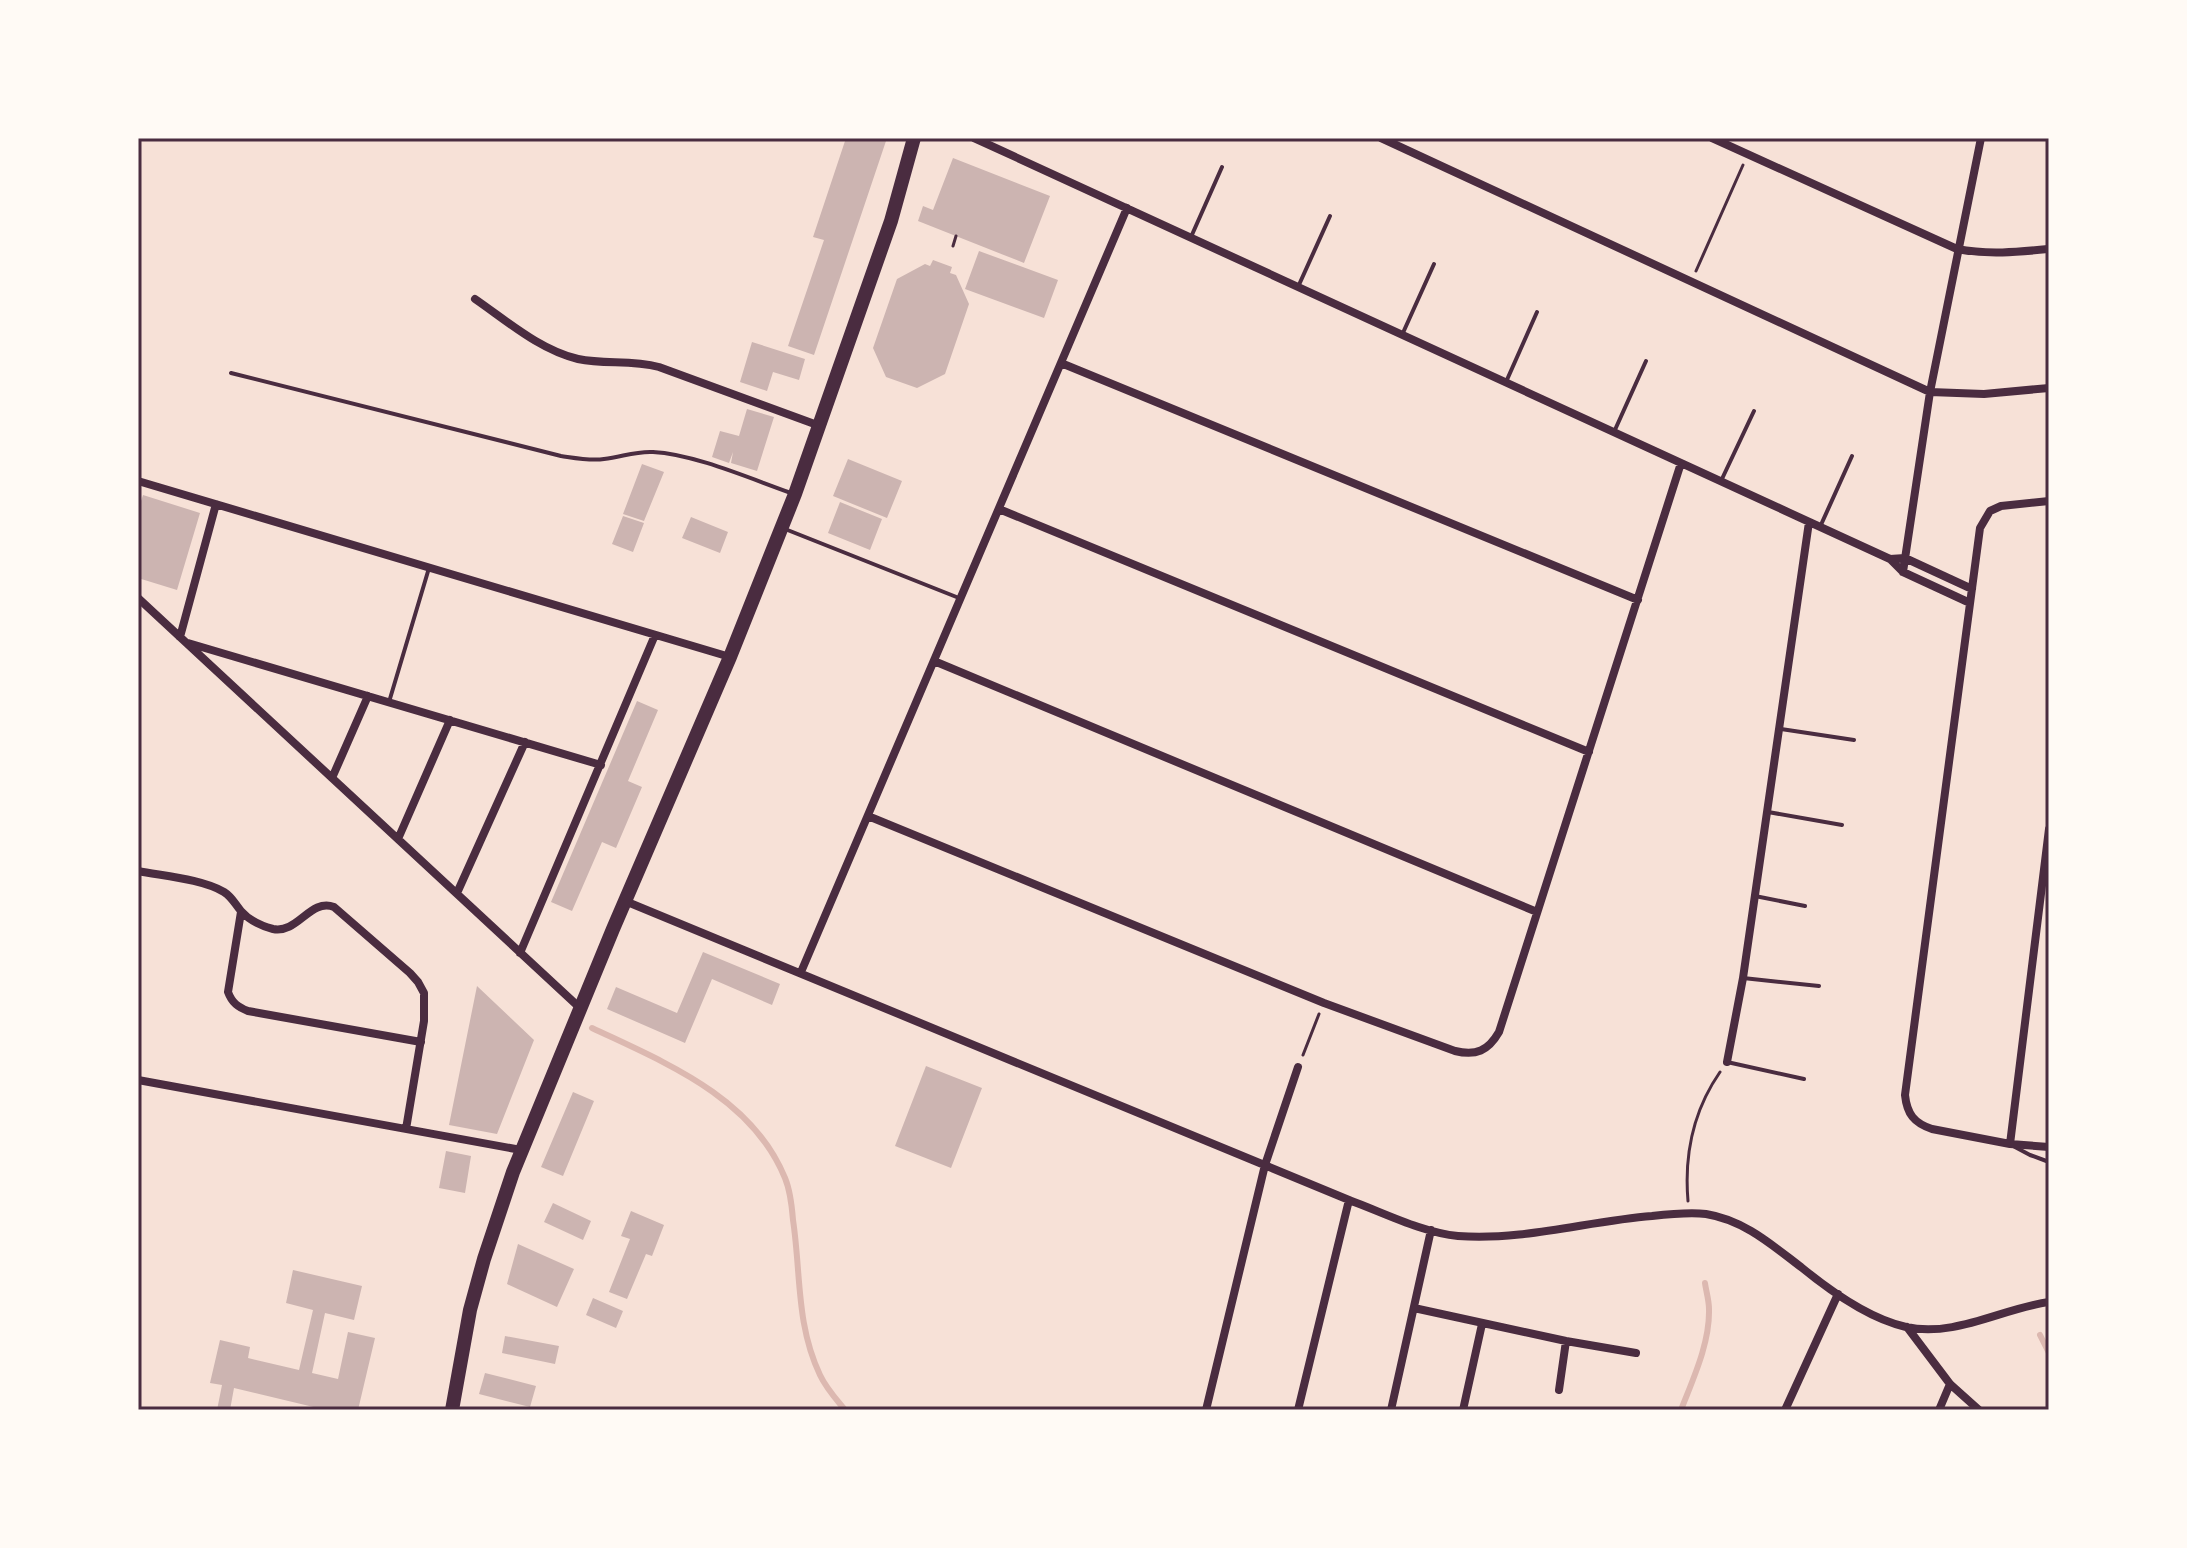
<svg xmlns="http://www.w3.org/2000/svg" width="2187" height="1548" viewBox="0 0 2187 1548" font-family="'PT Sans Narrow',sans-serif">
	<rect width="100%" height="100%" fill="#f7e1d7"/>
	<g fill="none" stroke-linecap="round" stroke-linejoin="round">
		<path stroke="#dcb8b0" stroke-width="6" d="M592 1028C666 1063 752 1097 785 1178 790 1190 792 1207 793 1220 801 1273 796 1325 820 1375 826 1388 836 1399 845 1410
			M2040 1335 2049 1353
			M1681 1410C1693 1379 1710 1343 1709 1309 1709 1300 1706 1291 1705 1283"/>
	</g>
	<path fill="#ccb4b1" d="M846 138H887L814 355 788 346 824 240 813 237Z
		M953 158 1050 196 1024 263 918 221 923 206 933 210Z
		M979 251 1058 280 1044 318 965 289Z
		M933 260 952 267 950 273 956 275 969 304 945 374 917 388 886 377 873 348 897 279 925 264 930 266Z
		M752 342 805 359 799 380 773 372 767 391 740 382Z
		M747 409 774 417 757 471 731 463 733 452 729 463 712 457 720 431 739 436Z
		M848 459 902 481 887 518 833 496Z
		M642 464 664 472 644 521 623 514Z
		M143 495 200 513 177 590 138 578V510Z
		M840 502 882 519 870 550 828 533Z
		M623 516 644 523 633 552 612 544Z
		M691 517 728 532 720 553 682 538Z
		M637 701 658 710 628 781 642 787 616 848 602 842 572 911 551 902Z
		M703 952 780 984 772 1005 712 979 685 1043 607 1009 616 987 677 1013Z
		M477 986 534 1040 497 1134 449 1125Z
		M926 1066 982 1088 951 1168 895 1146Z
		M573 1092 594 1101 563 1176 541 1167Z
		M446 1151 471 1156 465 1193 439 1188Z
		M553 1203 591 1221 583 1240 544 1222Z
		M631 1211 664 1225 652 1256 646 1254 627 1299 609 1292 630 1239 621 1236Z
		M518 1244 574 1269 557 1307 507 1284Z
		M293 1270 362 1286 354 1320 325 1313 312 1373 338 1379 348 1332 375 1338 358 1410H326L234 1388 230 1410H217L222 1385 210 1383 220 1340 250 1347 248 1358 299 1370 313 1310 286 1303Z
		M593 1298 623 1311 616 1328 586 1315Z
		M505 1336 559 1346 555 1364 502 1353Z
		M485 1373 536 1386 530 1407 479 1394Z"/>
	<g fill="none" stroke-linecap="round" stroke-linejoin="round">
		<path stroke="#4a2c40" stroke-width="3" d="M953 246 956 236
			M1696 271 1743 165
			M1303 1055 1319 1014
			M1688 1201C1684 1154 1693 1111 1720 1072"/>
		<path stroke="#4a2c40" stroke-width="4" d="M1191 237 1222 167
			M1298 287 1330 216
			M1402 335 1434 264
			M231 373 561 456C575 458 590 461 604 459 622 457 635 451 653 452 694 454 751 479 791 493
			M1506 382 1537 312
			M1614 432 1646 361
			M1721 481 1754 411
			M1820 527 1852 456
			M785 529 959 598
			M389 702 429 568
			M1781 729 1854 740
			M1768 812 1842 825
			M1755 896 1805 906
			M1743 978 1819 986
			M1727 1062 1804 1079
			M2015 1147 2030 1155 2049 1162
			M653 1410V1409"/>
		<path stroke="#4a2c40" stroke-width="8" d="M974 138 1890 559 1903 572 1970 603
			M1381 138 1930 392 1984 394 2049 388
			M1712 138 1957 249C1988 255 2018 252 2049 249
			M475 299C507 321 540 350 578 359 606 365 630 359 659 367L820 426
			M1061 363 1638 600
			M138 481 730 657
			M2049 501 2001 506 1990 511 1980 528 1905 1095C1907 1114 1914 1123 1932 1129L2010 1144 2049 1147
			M999 509 1589 752
			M1890 559 1905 558 1972 589
			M1903 572 1930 392 1981 138
			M138 598 580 1008
			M180 637 216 504
			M188 643 601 765
			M934 661 1537 912
			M332 778 368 696
			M868 816 1324 1003 1455 1051C1476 1056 1488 1051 1499 1032L1681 463
			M398 839 450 720
			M138 871C163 876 202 879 224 892 232 897 235 904 241 911 249 920 261 926 273 929 298 934 310 898 334 907L410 973 418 982 424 993V1021L406 1129
			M457 893 525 742
			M625 901 1349 1200C1382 1212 1423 1233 1458 1236 1523 1241 1588 1221 1652 1216 1670 1214 1688 1212 1706 1214 1744 1220 1772 1245 1801 1267 1829 1290 1870 1319 1906 1327 1954 1338 2003 1308 2049 1302
			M241 912 228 992C232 1003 238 1007 248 1011L421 1042
			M520 953 655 635
			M801 972 1127 208
			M1727 1062 1743 978 1809 522
			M138 1080 521 1150
			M2010 1144 2049 829
			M1414 1308 1566 1341 1636 1353
			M1907 1327 1950 1384 1979 1410
			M1559 1390 1566 1341
			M1206 1410 1265 1165 1298 1067
			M1298 1410 1349 1200
			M1391 1410 1431 1230
			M1463 1410 1482 1324
			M1785 1410 1838 1294
			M1939 1410 1950 1384"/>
		<path stroke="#4a2c40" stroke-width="14" d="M452 1410 470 1310 484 1259 513 1172 613 929 730 657 795 494 891 221 914 138"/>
	</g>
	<rect width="2187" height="1548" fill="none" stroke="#fffaf5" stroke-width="280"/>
	<rect x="140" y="140" width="1907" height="1268" fill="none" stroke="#4a2c40" stroke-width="3"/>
</svg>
